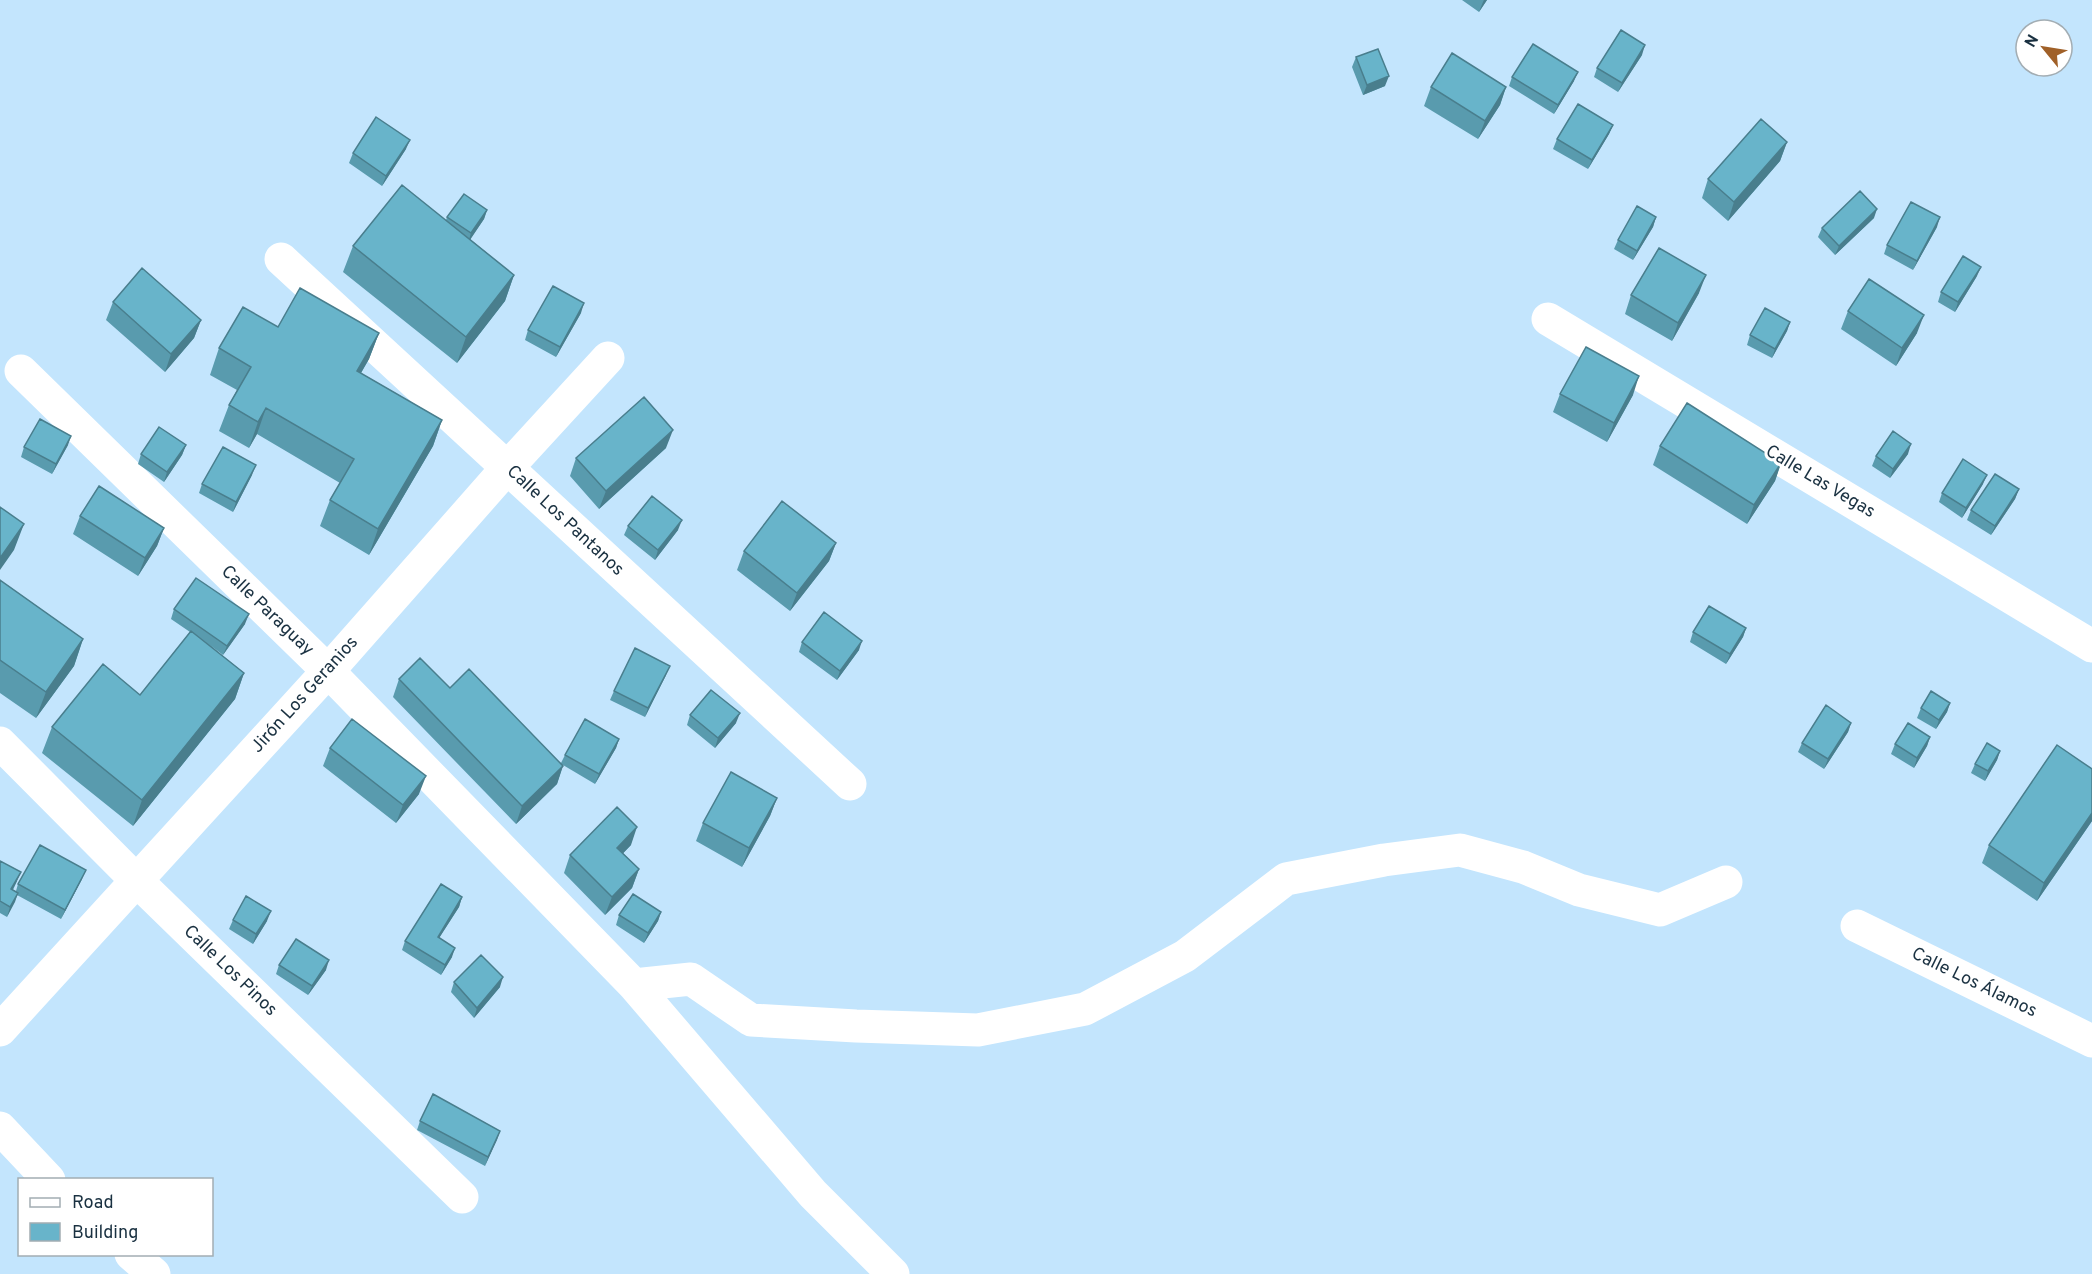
<svg xmlns="http://www.w3.org/2000/svg" width="2092" height="1274" viewBox="0 0 2092 1274" font-family="Overpass,sans-serif">
	<rect width="100%" height="100%" fill="#c3e5fd"/>
	<g fill="none" stroke-linecap="round" stroke-linejoin="round">
		<path stroke="#fff" stroke-width="33" d="M281 259 850 784
			M1548 319 2092 646
			M21 371 328 671 634 985 813 1194 893 1274
			M0 743 136 880 462 1197
			M1857 926 2092 1041
			M634 985 691 979 751 1020 856 1026 978 1030 1085 1009 1185 956 1286 879 1384 860 1460 850 1523 867 1579 890 1660 910 1726 882
			M0 1030 328 671 507 468 608 358
			M0 1128 49 1180
			M131 1254 154 1274"/>
	</g>
	<path fill="#599bae" d="M1462 0H1487L1479 12Z
		M1642 55 1618 92 1594 77 1597 68Z
		M1356 57 1385 86 1363 95 1352 67Z
		M1512 77 1574 81 1554 114 1509 86Z
		M1431 87H1506L1500 105 1478 139 1424 106Z
		M1613 125 1609 134 1588 169 1553 149 1557 139Z
		M1787 142 1780 161 1728 221 1702 198 1708 179Z
		M406 149 382 186 349 163 353 153Z
		M487 210 484 219 470 239 514 275 505 301 457 363 343 272 353 246 446 220 447 217Z
		M1656 217 1653 227 1633 260 1614 249 1618 240Z
		M1874 218 1835 255 1818 237 1822 228Z
		M1937 227 1913 270 1884 254 1887 245Z
		M1977 276 1955 312 1938 302 1941 292Z
		M1699 293 1672 341 1625 314 1631 295Z
		M113 302 201 320 194 338 165 372 106 320Z
		M1848 311 1917 333 1896 366 1841 329Z
		M581 313 556 357 525 340 528 330Z
		M1790 322 1787 331 1772 358 1747 345 1750 335Z
		M278 327 379 333 369 359 361 373 442 420 433 446 369 555 320 526 330 500 340 483 257 434 249 448 219 431 229 405 237 390 210 375 219 348Z
		M1560 394 1633 395 1607 442 1553 412Z
		M68 445 52 474 21 457 24 447Z
		M186 445 182 455 164 482 138 464 141 454Z
		M1660 446 1781 463 1775 481 1747 524 1653 465Z
		M666 448 599 509 570 476 576 458Z
		M1908 454 1890 478 1872 466 1876 456Z
		M252 475 233 512 199 493 202 484Z
		M1983 484 1962 518 1939 502 1942 493Z
		M2019 489 2015 499 1991 535 1967 520 1971 510Z
		M80 516 164 528 157 546 138 576 73 534Z
		M628 526 678 530 655 560 624 535Z
		M836 543 829 561 790 611 737 570 744 551Z
		M0 580 83 639 74 666 36 718 0 693Z
		M174 609 245 624 223 655 210 645 244 673 235 699 133 826 42 753 52 727 140 695 190 632 171 619Z
		M1746 628 1743 637 1726 664 1690 642 1693 632Z
		M802 642 859 650 837 680 799 652Z
		M666 675 645 717 610 700 614 691Z
		M399 679 450 688 561 763 565 755 619 739 616 748 595 784 563 765 557 784 516 824 393 697Z
		M1950 703 1947 712 1936 729 1917 718 1921 708Z
		M690 715 736 723 715 748 687 725Z
		M1851 723 1848 732 1824 769 1798 752 1802 743Z
		M1930 737 1927 746 1914 768 1891 754 1895 744Z
		M330 748 419 794 396 823 323 766Z
		M2000 751 1997 760 1985 781 1971 773 1975 764Z
		M2092 769V821L2037 901 1982 863 1989 845Z
		M777 798 770 816 742 867 696 841 703 823Z
		M631 845 623 853 639 869 632 888 605 915 564 873 570 855Z
		M0 861 17 881 13 890 16 891 18 884 82 879 61 919 17 895 7 917 0 913Z
		M462 897 459 907 439 938 452 957 441 975 402 950 405 941Z
		M661 912 658 921 644 943 616 925 619 915Z
		M233 920 267 921 253 944 229 929Z
		M279 965 326 970 308 995 276 974Z
		M454 982 500 987 474 1018 451 992Z
		M420 1121 500 1131 485 1166 417 1130Z"/>
	<path fill="#497e8d" d="M1484 0H1487L1479 12 1483 2Z
		M1645 45 1642 55 1618 92 1622 83Z
		M1578 72 1574 81 1554 114 1558 105Z
		M1389 76 1385 86 1363 95 1367 85Z
		M1506 87 1500 105 1478 139 1485 121Z
		M1613 125 1609 134 1588 169 1592 160Z
		M410 140 406 149 382 186 386 176Z
		M1787 142 1780 161 1728 221 1734 202Z
		M1877 209 1874 218 1835 255 1839 246Z
		M487 210 484 219 468 243 471 233Z
		M1656 217 1653 227 1633 260 1637 251Z
		M1940 217 1937 227 1913 270 1917 261Z
		M1981 267 1977 276 1955 312 1958 302Z
		M514 275 505 301 457 363 466 337Z
		M1706 275 1699 293 1672 341 1678 323Z
		M584 303 581 313 556 357 560 347Z
		M1924 315 1917 333 1896 366 1902 348Z
		M201 320 194 338 165 372 171 354Z
		M1790 322 1787 331 1772 358 1775 349Z
		M379 333 369 359 347 397 357 371Z
		M1639 376 1633 395 1607 442 1614 423Z
		M266 408 257 434 249 448 258 422Z
		M442 420 433 446 369 555 378 529Z
		M673 430 666 448 599 509 606 491Z
		M71 436 68 445 52 474 56 464Z
		M1911 444 1908 454 1890 478 1893 469Z
		M186 445 182 455 164 482 167 472Z
		M1781 463 1775 481 1747 524 1754 505Z
		M256 465 252 475 233 512 236 502Z
		M1987 475 1983 484 1962 518 1966 508Z
		M2019 489 2015 499 1991 535 1995 526Z
		M682 520 678 530 655 560 658 550Z
		M24 524 14 550 0 570V558Z
		M164 528 157 546 138 576 145 558Z
		M836 543 829 561 790 611 797 593Z
		M249 614 245 624 223 655 227 646Z
		M1746 628 1743 637 1726 664 1730 654Z
		M83 639 74 666 36 718 46 692Z
		M862 641 859 650 837 680 840 671Z
		M670 666 666 675 645 717 648 708Z
		M244 673 235 699 133 826 142 800Z
		M1950 703 1947 712 1936 729 1939 720Z
		M740 713 736 723 715 748 718 738Z
		M1851 723 1848 732 1824 769 1828 759Z
		M1930 737 1927 746 1914 768 1917 758Z
		M619 739 616 748 595 784 599 774Z
		M2000 751 1997 760 1985 781 1988 771Z
		M563 766 557 784 516 824 522 806Z
		M426 776 419 794 396 823 403 805Z
		M777 798 770 816 742 867 749 848Z
		M2092 813V821L2037 901 2044 883Z
		M637 827 631 845 611 866 617 848Z
		M639 869 632 888 605 915 612 897Z
		M86 870 82 879 61 919 65 910Z
		M21 872 17 881 8 898 11 889Z
		M18 893 15 902 7 917 10 907Z
		M462 897 459 907 434 946 438 937Z
		M271 911 267 921 253 944 256 934Z
		M661 912 658 921 644 943 648 933Z
		M455 948 452 957 441 975 445 965Z
		M329 960 326 970 308 995 312 986Z
		M503 977 500 987 474 1018 477 1008Z
		M500 1131 497 1140 485 1166 488 1157Z"/>
	<path fill="#68b4ca" stroke="#497e8d" stroke-width="1.5" d="M1621 30 1645 45 1622 83 1597 68Z
		M1533 44 1578 72 1558 105 1512 77Z
		M1378 49 1389 76 1367 85 1356 57Z
		M1452 53 1506 87 1485 121 1431 87Z
		M1578 104 1613 125 1592 160 1557 139Z
		M376 117 410 140 386 176 353 153Z
		M1761 119 1787 142 1734 202 1708 179Z
		M402 185 514 275 466 337 353 246Z
		M1860 191 1877 209 1839 246 1822 228Z
		M464 194 487 210 471 233 447 217Z
		M1911 202 1940 217 1917 261 1887 245Z
		M1637 206 1656 217 1637 251 1618 240Z
		M1659 248 1706 275 1678 323 1631 295Z
		M1963 256 1981 267 1958 302 1941 292Z
		M142 268 201 320 171 354 113 302Z
		M1869 279 1924 315 1902 348 1848 311Z
		M553 286 584 303 560 347 528 330Z
		M300 288 379 333 357 371 442 420 378 529 330 500 354 459 266 408 258 422 229 405 251 367 219 348 243 307 278 327Z
		M1765 308 1790 322 1775 349 1750 335Z
		M1586 347 1639 376 1614 423 1560 394Z
		M644 397 673 430 606 491 576 458Z
		M1687 403 1781 463 1754 505 1660 446Z
		M40 419 71 436 56 464 24 447Z
		M159 427 186 445 167 472 141 454Z
		M1893 431 1911 444 1893 469 1876 456Z
		M223 447 256 465 236 502 202 484Z
		M1963 459 1987 475 1966 508 1942 493Z
		M1995 474 2019 489 1995 526 1971 510Z
		M99 486 164 528 145 558 80 516Z
		M652 496 682 520 658 550 628 526Z
		M782 501 836 543 797 593 744 551Z
		M0 507 24 524 0 558Z
		M196 578 249 614 227 646 174 609Z
		M0 580 83 639 46 692 0 660Z
		M1709 606 1746 628 1730 654 1693 632Z
		M824 612 862 641 840 671 802 642Z
		M191 631 244 673 142 800 52 727 103 664 140 695Z
		M635 648 670 666 648 708 614 691Z
		M420 658 450 688 469 669 563 766 522 806 399 679Z
		M711 690 740 713 718 738 690 715Z
		M1931 691 1950 703 1939 720 1921 708Z
		M1826 705 1851 723 1828 759 1802 743Z
		M352 719 426 776 403 805 330 748Z
		M585 719 619 739 599 774 565 755Z
		M1908 723 1930 737 1917 758 1895 744Z
		M1987 743 2000 751 1988 771 1975 764Z
		M2057 745 2092 769V813L2044 883 1989 845Z
		M731 772 777 798 749 848 703 823Z
		M617 807 637 827 617 848 639 869 612 897 570 855Z
		M40 845 86 870 65 910 18 884Z
		M0 861 21 872 11 889 18 893 10 907 0 901V902Z
		M441 884 462 897 438 937 455 948 445 965 405 941Z
		M633 894 661 912 648 933 619 915Z
		M246 896 271 911 256 934 233 920Z
		M296 939 329 960 312 986 279 965Z
		M481 955 503 977 477 1008 454 982Z
		M433 1094 500 1131 488 1157 420 1121Z"/>
	<g text-anchor="middle" dominant-baseline="central" stroke-width="6" stroke-linejoin="round" paint-order="stroke">
		<g font-size="18" fill="#1a3141" stroke="#fff">
			<text transform="translate(1820 482) rotate(31)">Calle Las Vegas</text>
			<text transform="translate(565 521) rotate(43)">Calle Los Pantanos</text>
			<text transform="translate(267 611) rotate(44)">Calle Paraguay</text>
			<text transform="translate(305 695) rotate(-48)">Jirón Los Geranios</text>
			<text transform="translate(230 971) rotate(44)">Calle Los Pinos</text>
			<text transform="translate(1974 983) rotate(26)">Calle Los Álamos</text>
		</g>
	</g>
	<rect x="18" y="1178" width="195" height="78" fill="#ffffff" stroke="#a3adb3" stroke-width="1.5"/>
	<rect x="30" y="1198" width="30" height="9" fill="#ffffff" stroke="#a3adb3" stroke-width="1.5"/>
	<text x="72" y="1208" font-size="18" fill="#1a3141">Road</text>
	<rect x="30" y="1223" width="30" height="18" fill="#68b4ca" stroke="#a3adb3" stroke-width="1.5"/>
	<text x="72" y="1238" font-size="18" fill="#1a3141">Building</text>
	<g transform="translate(2044 48) rotate(300)"><circle r="28" fill="#ffffff" stroke="#a3adb3" stroke-width="1.5"/>
	<path d="M0-4.5L10 22L0 15L-10 22Z" fill="#a06028"/>
	<text y="-9" font-size="16" font-weight="bold" text-anchor="middle" fill="#1a3141">N</text>
	</g>
</svg>
